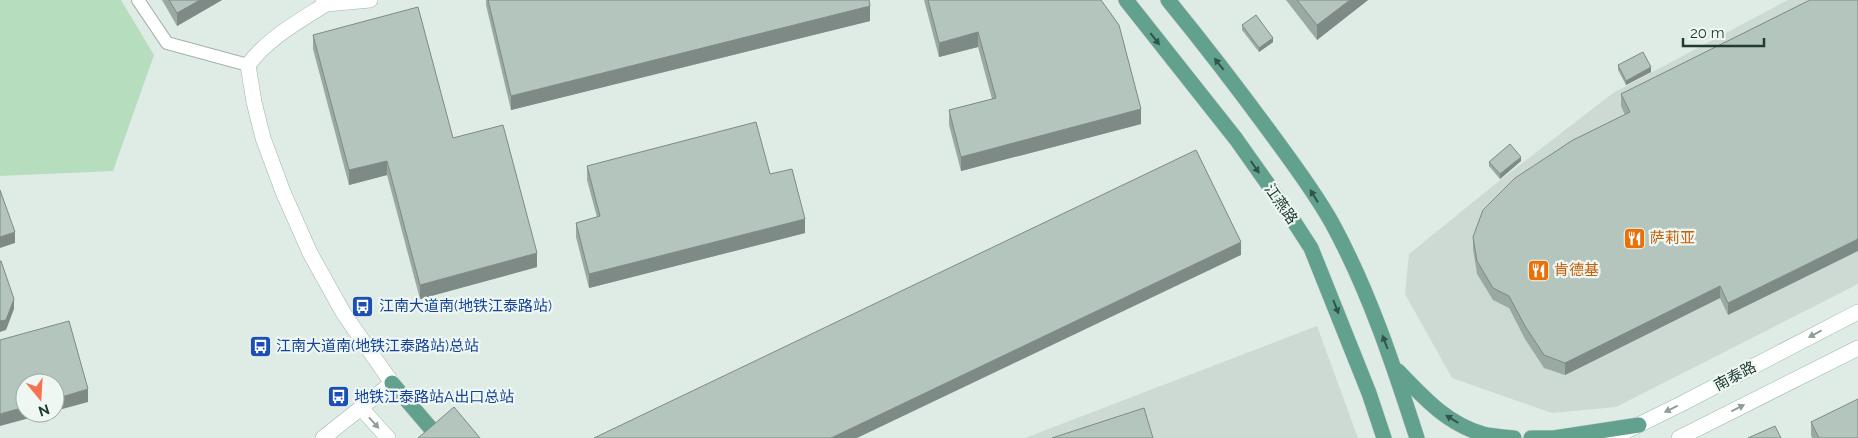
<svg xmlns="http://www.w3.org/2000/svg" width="1858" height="438" viewBox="0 0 1858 438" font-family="Raleway,'Noto Sans SC',sans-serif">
	<rect width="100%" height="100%" fill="#dfebe5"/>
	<path fill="#cddad4" d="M1788 0H1858V284L1616 407 1552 413 1452 378 1405 294 1409 254 1494 185 1613 93Z
		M1317 326 1358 438H1025Z"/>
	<path fill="#b7ddbf" d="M0 0H121L154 55 113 171 0 176Z"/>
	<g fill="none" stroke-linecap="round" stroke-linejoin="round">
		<defs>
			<path id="lane" d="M138 0 167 43 248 65"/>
			<path id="street" d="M323 0 326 4C298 22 268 38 248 65L254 102 263 138 283 192 310 253 344 314 392 383"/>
			<path id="secondary" d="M326 4 370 0
				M361 408 388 438
				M323 438 392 383
				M1612 438 1683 403 1858 312
				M1679 438 1858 348"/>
			<path id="primary" d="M1126 0 1236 139 1289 214 1311 248 1369 393 1384 438
				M1168 0C1203 43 1237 87 1270 132 1292 162 1314 191 1332 223 1369 291 1393 364 1417 438
				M1398 371C1423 397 1447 424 1483 434 1493 436 1504 437 1514 438
				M392 383 439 438
				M1531 438H1554L1639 425"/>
		</defs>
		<use href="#lane" stroke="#a2b3ac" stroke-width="14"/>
		<use href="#street" stroke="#a2b3ac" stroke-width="16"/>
		<use href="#secondary" stroke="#9eb6ac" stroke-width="16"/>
		<use href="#primary" stroke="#c1c8c6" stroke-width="16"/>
		<use href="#lane" stroke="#fff" stroke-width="12"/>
		<use href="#street" stroke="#fff" stroke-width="15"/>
		<use href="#secondary" stroke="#fff" stroke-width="15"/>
		<use href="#primary" stroke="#62a18e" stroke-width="15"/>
	</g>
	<path fill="#9ba9a3" d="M162 0H222L177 26Z
		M486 0H869L870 21 511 110 486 5Z
		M924 0H1101L1141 124 961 171 949 125V110L992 99 978 47 939 57Z
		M1286 0H1368L1317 40Z
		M1810 0 1728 315 1720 298 1565 375 1544 368 1525 339 1509 308 1493 300 1477 274 1473 249V237L1625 115 1621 106V94Z
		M1242 25 1273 42 1259 52 1242 30Z
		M313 35 453 138 537 267 420 299 387 175 349 185 313 49Z
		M1618 65 1651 72 1626 85 1618 70Z
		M1521 161 1500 179 1489 166V162Z
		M587 166 770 174 805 233 589 288 576 237V223L597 217 587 180Z
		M1811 422 1858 438H1812L1811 435Z"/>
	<path fill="#7e8a85" d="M200 0H222L177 26V13Z
		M1350 0H1368L1317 40V25Z
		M870 6V21L511 110V96Z
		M978 32V47L939 57V43Z
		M1273 38V42L1259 52V48Z
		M1651 67V72L1626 85V81Z
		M1141 109V124L961 171V157Z
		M1521 157V161L1500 179V174Z
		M387 161V175L349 185V170Z
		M805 219V233L589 288V274Z
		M15 232V243L0 248V237Z
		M1858 239V251L1728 315V303Z
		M1241 242V255L857 438H831Z
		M537 253V267L420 299V285Z
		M1720 286V298L1565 375V363Z
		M14 299V309L6 330 0 332V321Z
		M88 389V402L55 411V399Z
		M25 407V413H48L0 426V414Z"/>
	<path fill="#b4c5be" stroke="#7e8a85" d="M169 0H200L177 13Z
		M488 0H869L870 6 511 96Z
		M928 0H1101L1119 25 1141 109 961 157 949 110 996 98 978 32 939 43Z
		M1297 0H1350L1317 25Z
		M1810 0H1858V239L1728 303 1720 286 1565 363 1544 355 1525 326 1509 296 1493 288 1477 261 1473 237 1483 210 1515 178 1573 140 1630 112 1621 94Z
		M418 7 453 138 503 125 537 253 420 285 387 161 349 170 313 35Z
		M1256 15 1273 38 1259 48 1242 25Z
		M1643 52 1651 67 1626 81 1618 65Z
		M756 122 770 174 792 169 805 219 589 274 576 223 600 216 587 166Z
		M1510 144 1521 157 1500 174 1489 162Z
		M1196 150 1241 242 831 438H594Z
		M0 190 15 232 0 237Z
		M0 261H1L14 299 6 320 0 321Z
		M69 321 88 389 55 399V383H25V407L0 414V340Z
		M1858 399V438H1819L1811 422Z
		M454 407 480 438H418Z
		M1144 408 1153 438H1052Z
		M1775 426 1781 438H1748Z"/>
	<defs><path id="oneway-solid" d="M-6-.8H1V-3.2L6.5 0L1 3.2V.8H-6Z" transform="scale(1.25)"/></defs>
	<g fill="#305449">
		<use href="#oneway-solid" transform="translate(1155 39) rotate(52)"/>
		<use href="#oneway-solid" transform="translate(1219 64) rotate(-128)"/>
		<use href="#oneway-solid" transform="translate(1255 167) rotate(55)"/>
		<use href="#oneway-solid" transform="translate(1314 196) rotate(-122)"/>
		<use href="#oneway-solid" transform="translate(1336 307) rotate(69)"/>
		<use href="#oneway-solid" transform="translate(1385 342) rotate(-111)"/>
		<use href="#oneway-solid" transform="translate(1452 419) rotate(-148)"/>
	</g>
	<g fill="#909d98">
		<use href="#oneway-solid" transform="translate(1815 334) rotate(152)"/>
		<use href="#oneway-solid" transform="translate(1738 408) rotate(-27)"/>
		<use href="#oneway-solid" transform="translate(1671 409) rotate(154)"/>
		<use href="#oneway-solid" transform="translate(374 423) rotate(48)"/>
	</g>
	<defs>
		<symbol id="restaurant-square" viewBox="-11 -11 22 22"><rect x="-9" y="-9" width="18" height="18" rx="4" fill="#e8710a" stroke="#eff7f3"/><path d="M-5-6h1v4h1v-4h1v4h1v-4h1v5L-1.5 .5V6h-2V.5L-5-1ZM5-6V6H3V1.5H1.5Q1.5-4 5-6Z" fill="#fff"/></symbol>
		<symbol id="bus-square" viewBox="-11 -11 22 22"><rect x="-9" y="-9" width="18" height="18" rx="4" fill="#1a4fb4" stroke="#eff7f3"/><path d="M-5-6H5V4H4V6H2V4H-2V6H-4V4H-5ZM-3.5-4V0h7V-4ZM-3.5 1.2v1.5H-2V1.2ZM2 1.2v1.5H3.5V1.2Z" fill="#fff"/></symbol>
	</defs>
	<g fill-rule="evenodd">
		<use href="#restaurant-square" x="1622" y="226" width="25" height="25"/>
		<use href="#restaurant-square" x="1526" y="258" width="25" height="25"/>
		<use href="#bus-square" x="350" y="294" width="25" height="25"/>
		<use href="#bus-square" x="248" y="334" width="25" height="25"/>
		<use href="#bus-square" x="326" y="384" width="25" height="25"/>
	</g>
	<g text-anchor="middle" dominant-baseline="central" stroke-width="4.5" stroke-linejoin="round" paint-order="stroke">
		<g font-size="15" fill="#203b32" stroke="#eff7f3">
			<text transform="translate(1281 204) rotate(55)">江燕路</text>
			<text transform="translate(1735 376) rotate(-28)">南泰路</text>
		</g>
		<g font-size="15" fill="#c56008" stroke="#eff7f3" text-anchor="start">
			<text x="1650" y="238">萨莉亚</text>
			<text x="1554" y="270">肯德基</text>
		</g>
		<g font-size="15" fill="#164399" stroke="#eff7f3" text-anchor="start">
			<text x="379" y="306">江南大道南(地铁江泰路站)</text>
			<text x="276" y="346">江南大道南(地铁江泰路站)总站</text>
			<text x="354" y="397">地铁江泰路站A出口总站</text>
		</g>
	</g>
	<g transform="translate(40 398) rotate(162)"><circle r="24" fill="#eff7f3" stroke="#9caca6"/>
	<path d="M0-4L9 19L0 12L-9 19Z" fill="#f57352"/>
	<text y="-8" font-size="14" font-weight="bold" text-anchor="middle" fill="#203b32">N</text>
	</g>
	<path d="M1683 38v8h81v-8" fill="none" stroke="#203b32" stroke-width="2.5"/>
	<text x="1690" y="38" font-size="15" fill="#203b32" stroke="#eff7f3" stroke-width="4" paint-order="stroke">20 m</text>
</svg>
